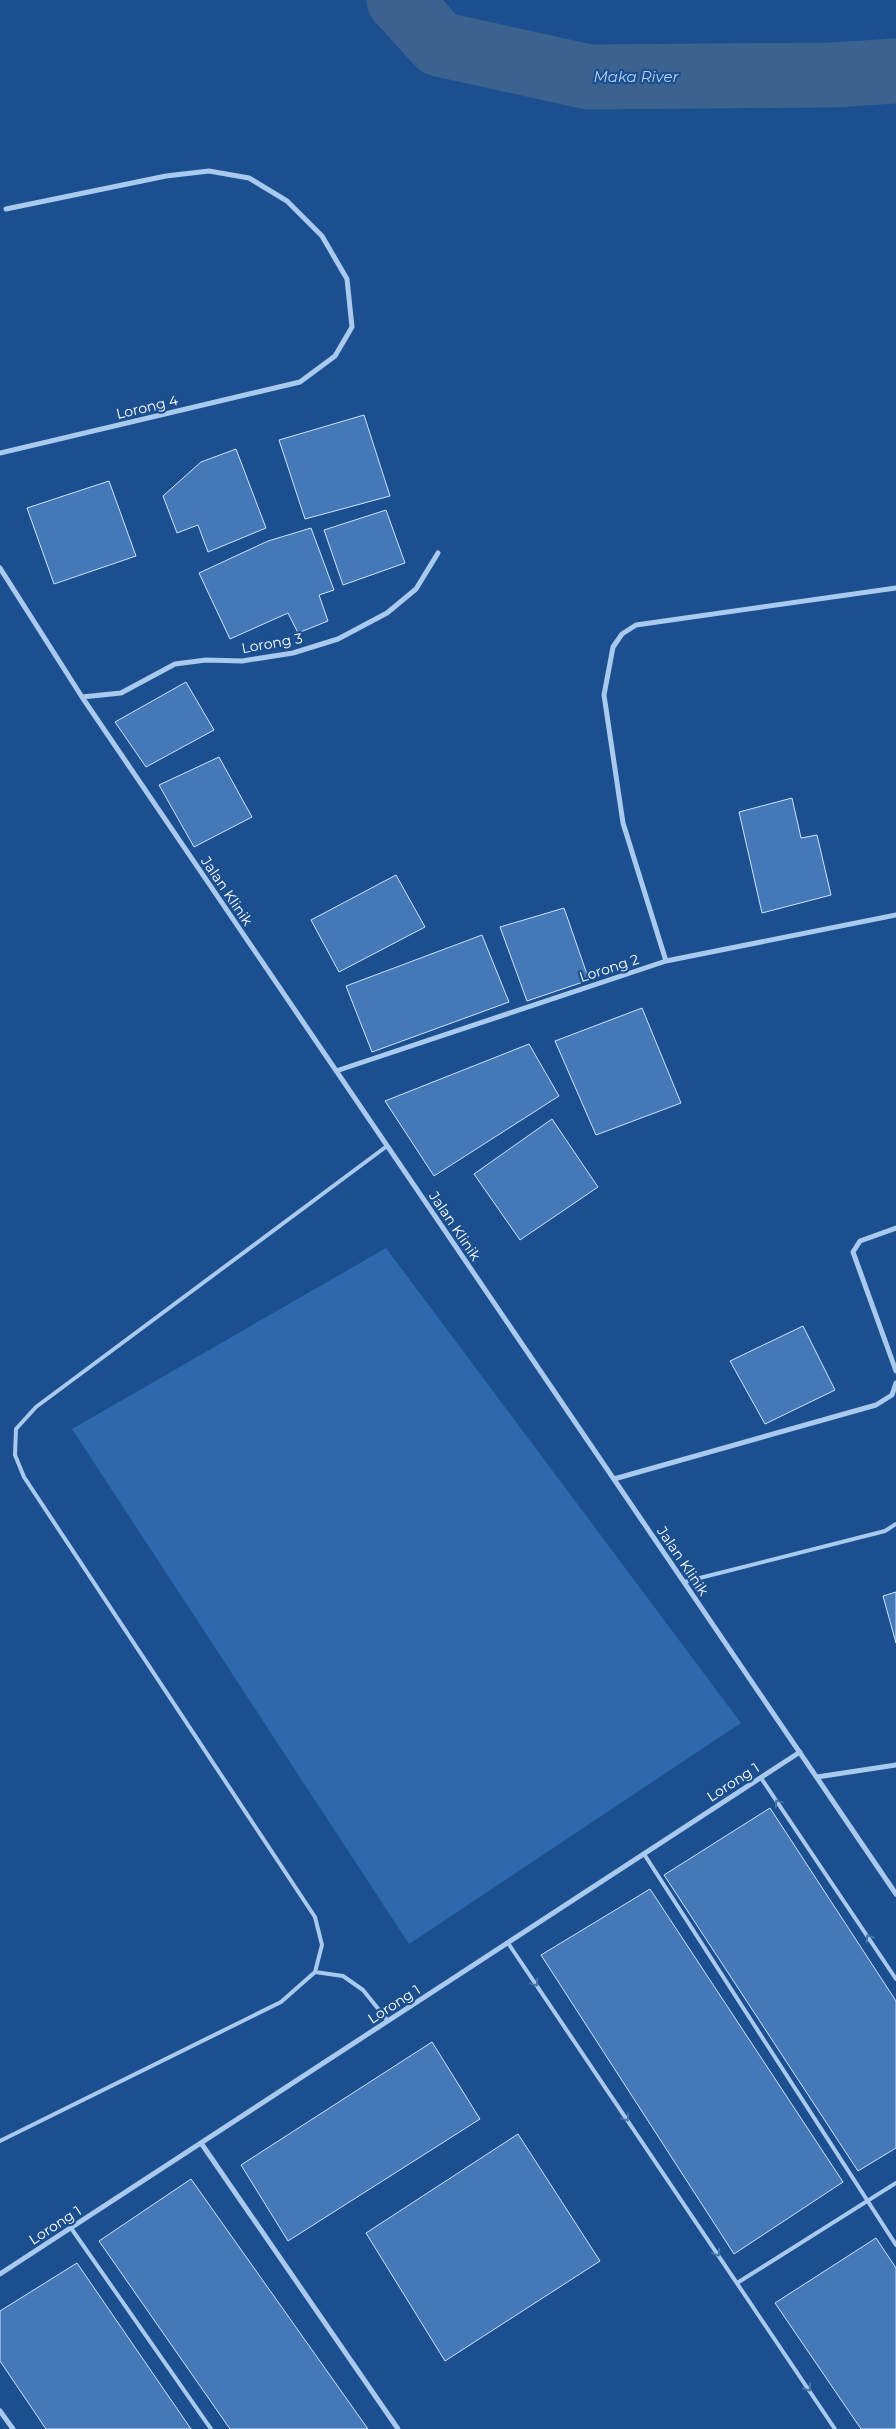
<svg xmlns="http://www.w3.org/2000/svg" width="896" height="2429" viewBox="0 0 896 2429" font-family="Montserrat,sans-serif">
	<rect width="100%" height="100%" fill="#1b4f8f"/>
	<path fill="#2e69ad" d="M386 1248 741 1723 409 1944 72 1429Z"/>
	<g fill="none" stroke-linecap="round" stroke-linejoin="round">
		<path stroke="#3c6290" stroke-width="65" d="M399 0 439 44 589 77 833 75 896 71"/>
	</g>
	<path fill="#4478b7" stroke="#cfe3fa" d="M364 415 390 496 305 519 279 440Z
		M236 449 266 528 208 552 198 525 177 533 163 496 201 462Z
		M109 481 136 556 54 584 27 508Z
		M386 510 405 563 343 585 324 530Z
		M311 528 334 590 319 595 328 621 298 633 288 613 230 639 199 573 268 541Z
		M186 682 214 730 146 767 115 722Z
		M219 757 252 817 194 847 159 785Z
		M792 798 801 838 817 835 831 895 762 913 739 812Z
		M396 875 425 927 339 972 311 920Z
		M564 908 589 980 527 1001 500 927Z
		M482 935 509 1002 372 1052 346 986Z
		M642 1008 681 1103 596 1135 555 1041Z
		M529 1044 559 1096 434 1176 385 1101Z
		M552 1119 598 1187 520 1240 474 1174Z
		M803 1326 835 1390 765 1424 730 1361Z
		M896 1592V1643L883 1596Z
		M770 1808 896 2001V2148L858 2171 664 1875Z
		M650 1889 843 2182 734 2254 541 1955Z
		M432 2042 480 2119 288 2241 241 2165Z
		M518 2134 600 2261 445 2361 366 2233Z
		M191 2179 368 2429H230L99 2241Z
		M876 2238 896 2268V2429H861L775 2303Z
		M77 2263 191 2429H46L0 2361V2311Z"/>
	<g fill="none" stroke-linecap="round" stroke-linejoin="round">
		<path stroke="#a9c9ee" stroke-width="4" d="M684 1582 885 1531 896 1524
			M761 1778 896 1979
			M644 1854 896 2245
			M508 1943 835 2429
			M315 1972 343 1976 363 1990 388 2021
			M0 2141 281 2002 315 1972 322 1945 315 1917 24 1477 15 1455 16 1429 36 1407 387 1146
			M71 2228 211 2429
			M737 2283 896 2183"/>
		<path stroke="#a9c9ee" stroke-width="5" d="M0 453 300 382 335 356 352 327 347 279 322 236 287 201 249 178 209 171 166 176 6 209
			M0 568 82 697 896 1894
			M82 697 121 693 175 664 206 660 242 661 293 653 338 639 387 613 416 589 438 553
			M666 961 623 823 604 695 613 647 622 634 636 625 896 588
			M336 1071 666 961 896 915
			M896 1228 860 1241 853 1252 896 1371
			M614 1479 876 1405 892 1395 896 1383
			M817 1777 896 1765
			M201 2143 398 2429
			M0 2274 800 1752
			M0 2411 13 2429"/>
	</g>
	<defs><path id="oneway-chevron" d="M-2-3.5L2.5 0L-2 3.5" fill="none" stroke-width="1.6" stroke-linecap="round" stroke-linejoin="round" transform="scale(1.25)"/></defs>
	<g stroke="#4674ac">
		<use href="#oneway-chevron" transform="translate(778 1803) rotate(-124)"/>
		<use href="#oneway-chevron" transform="translate(869 1938) rotate(-124)"/>
		<use href="#oneway-chevron" transform="translate(535 1983) rotate(56)"/>
		<use href="#oneway-chevron" transform="translate(626 2118) rotate(56)"/>
		<use href="#oneway-chevron" transform="translate(717 2253) rotate(56)"/>
		<use href="#oneway-chevron" transform="translate(808 2388) rotate(56)"/>
	</g>
	<g text-anchor="middle" dominant-baseline="central" stroke-width="4.5" stroke-linejoin="round" paint-order="stroke">
		<g font-size="14" fill="#fff" stroke="#1b4f8f">
			<text transform="translate(147 407) rotate(-13)">Lorong 4</text>
			<text transform="translate(272 643) rotate(-10)">Lorong 3</text>
			<text transform="translate(227 891) rotate(56)">Jalan Klinik</text>
			<text transform="translate(609 968) rotate(-18)">Lorong 2</text>
			<text transform="translate(455 1226) rotate(56)">Jalan Klinik</text>
			<text transform="translate(683 1561) rotate(56)">Jalan Klinik</text>
			<text transform="translate(733 1782) rotate(-33)">Lorong 1</text>
			<text transform="translate(394 2004) rotate(-33)">Lorong 1</text>
			<text transform="translate(55 2225) rotate(-33)">Lorong 1</text>
		</g>
		<g font-size="15" font-style="italic" fill="#b5d3f5" stroke="#1b4f8f">
			<text x="636" y="76">Maka River</text>
		</g>
	</g>
</svg>
